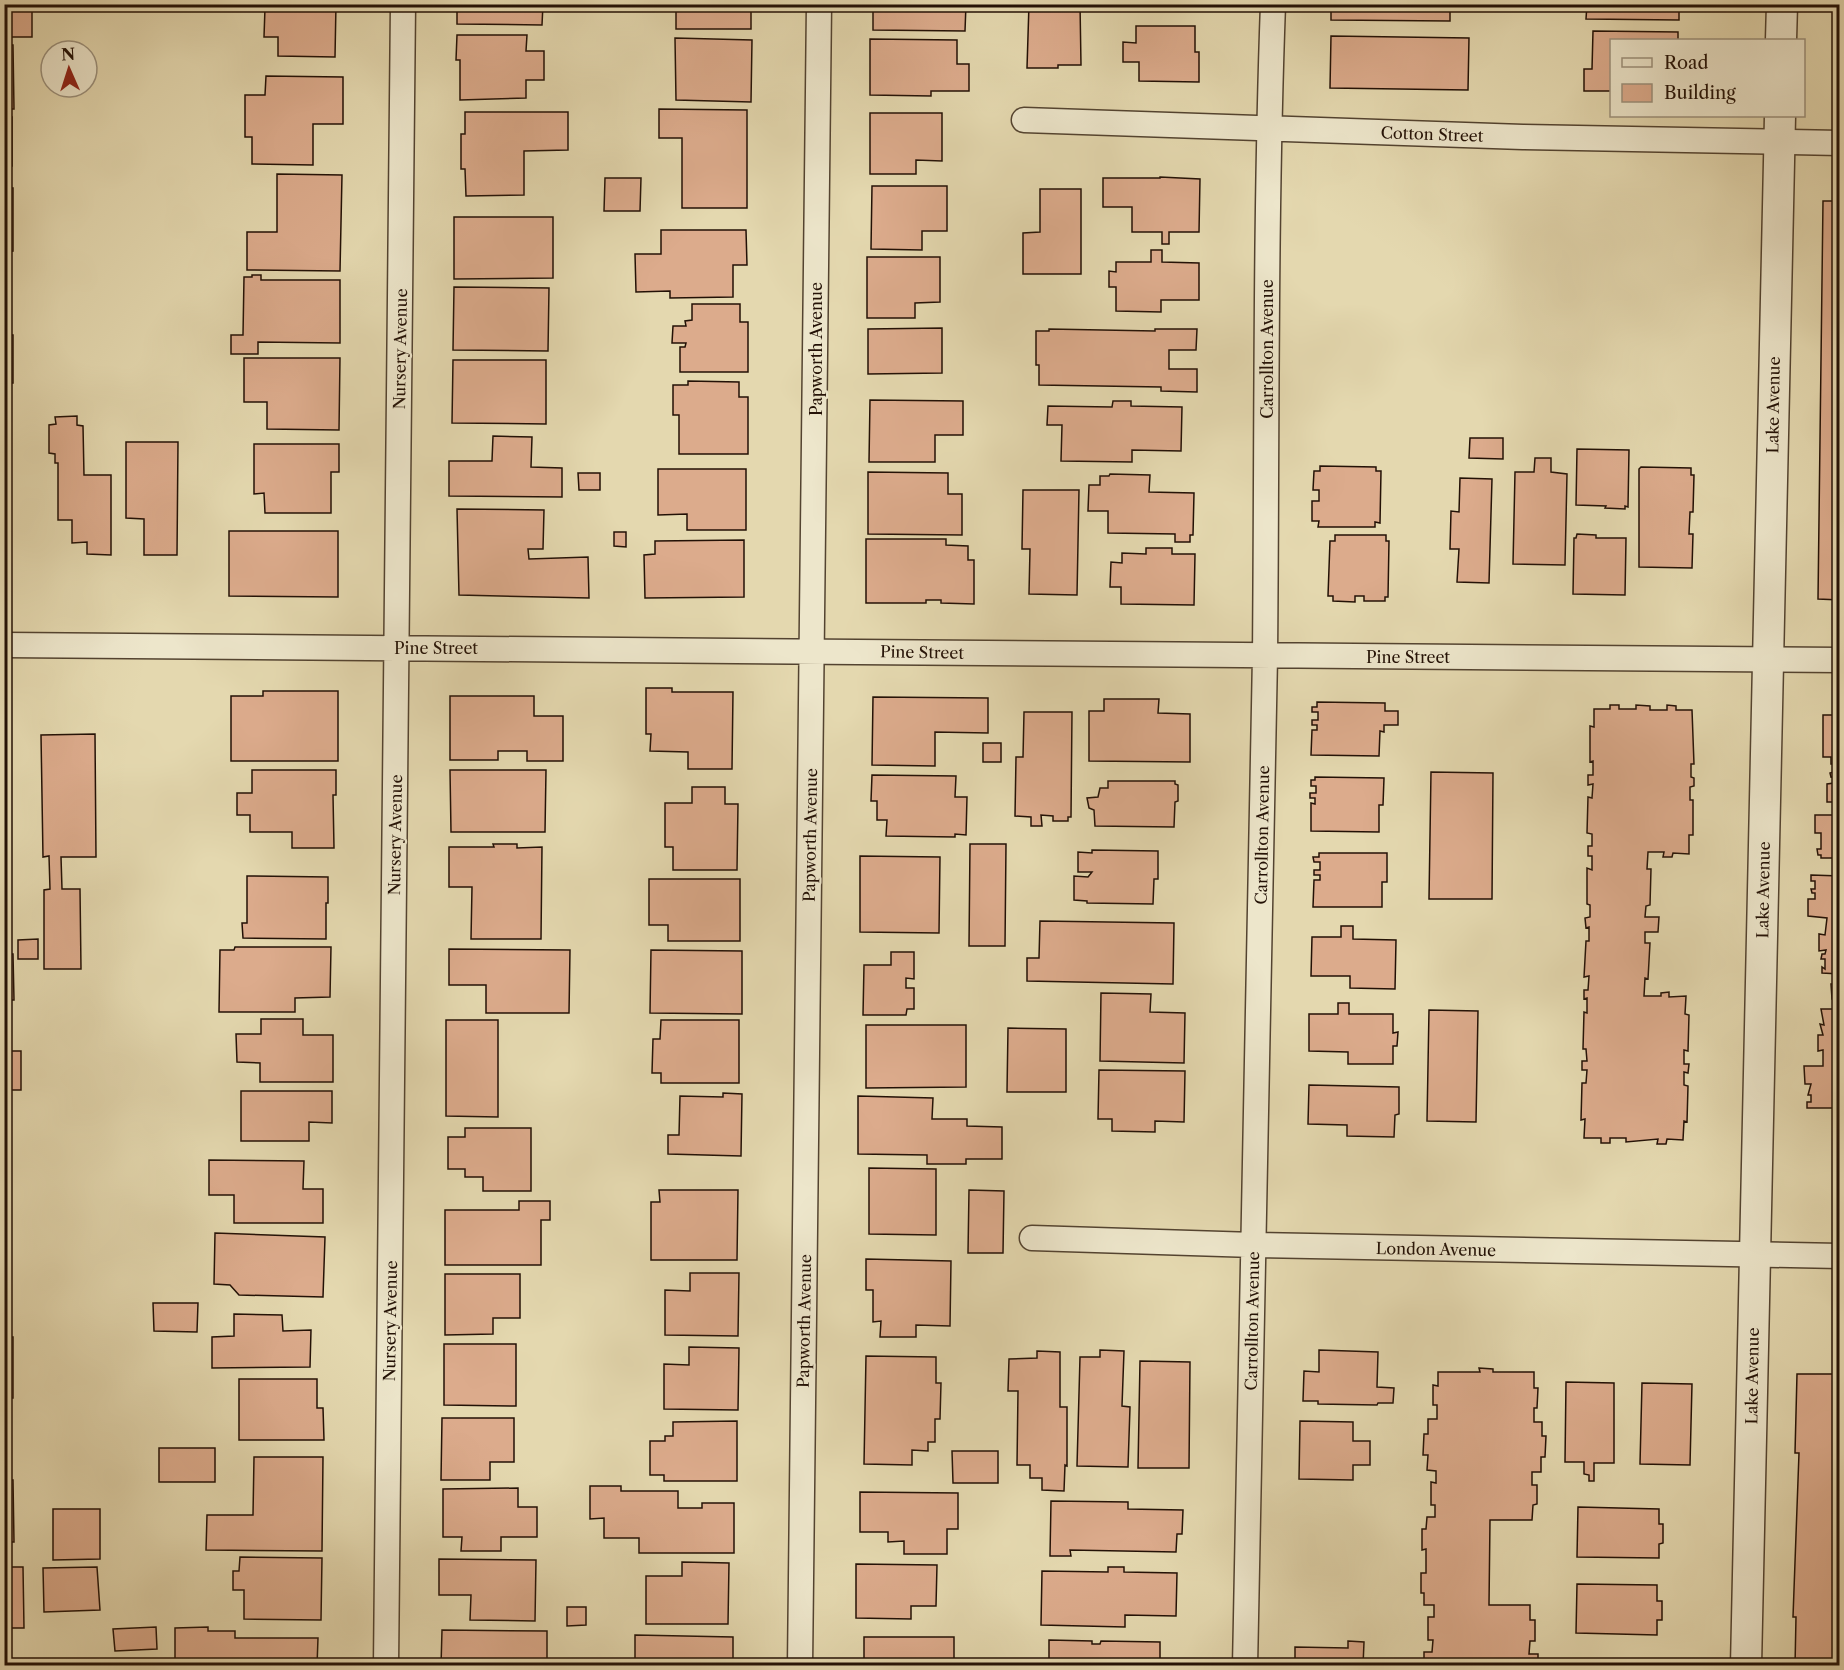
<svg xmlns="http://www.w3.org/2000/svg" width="1844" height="1670" viewBox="0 0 1844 1670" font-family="'Libre Caslon Text',serif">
	<rect width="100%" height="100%" fill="#e4d8af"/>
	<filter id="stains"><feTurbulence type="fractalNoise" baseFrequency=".00333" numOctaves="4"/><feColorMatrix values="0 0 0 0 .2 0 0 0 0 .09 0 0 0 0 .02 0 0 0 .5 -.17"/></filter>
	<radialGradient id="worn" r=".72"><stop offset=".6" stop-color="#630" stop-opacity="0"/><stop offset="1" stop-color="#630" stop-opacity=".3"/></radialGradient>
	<path fill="#dcab8c" stroke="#231106" stroke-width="1.5" d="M4,4h18v3l10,1v29h-28z
		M278,4h58l-1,53 -57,-1v-19h-14l1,-29h13z
		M457,4h86l-1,21 -85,-1z
		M676,4h75v25h-75z
		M873,4h93l-1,27 -92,-1z
		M1029,4h51l1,61h-23v3h-31z
		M1122,4h69v2l-22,-1v6l-29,-1v-2l-18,-1z
		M1331,4h119v17l-119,-1z
		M1587,4h92v16l-93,-1z
		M1136,26h59v26h4v30l-60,-1v-19h-16v-20l13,1z
		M1593,31l85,1v8h-66v51h-28v-22h8z
		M457,35h70l-1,16h18v29h-18v18l-66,2v-40h-4z
		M1331,36l138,2 -1,52 -138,-2z
		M675,38l77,2 -1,62 -75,-2z
		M870,39l87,1v24h12v27h-38v5l-61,-1z
		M4,45h9l1,64h-10z
		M266,76l77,1v47h-30v41l-61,-1v-27h-7v-42h20z
		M659,109l88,1v98h-65v-70h-23z
		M465,112h103v38l-44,1v44l-58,1 -1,-27h-4v-35h4z
		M870,113h72v48l-26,-1v14h-46z
		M4,117h8v49h-8z
		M277,174l65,1 -2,96 -93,-1v-38h30z
		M1160,177l40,2 -1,53h-30v12h-7v-12h-30v-25h-29v-29h57z
		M605,178h36l-1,33h-36z
		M872,186h75v45h-25v19l-51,-1z
		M4,188h9v63l-9,1z
		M1040,189h41v85h-58v-41l17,-1z
		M1823,201h17v399l-22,-1z
		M454,217h99v61l-99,1z
		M661,230h85l1,35h-14v32l-63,1v-7l-34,1 -1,-38h26z
		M1151,250h11v12l37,1v37h-38v12l-45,-1v-24h-7v-16l7,1v-10h35z
		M867,257h73v45l-25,1v15h-48z
		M252,275h9v5h79v63l-82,-1v12h-27v-19h12l1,-58h8z
		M454,287l95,1 -1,63 -95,-1z
		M692,304h48v18h8v50h-68v-25h5l1,-4h-14l1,-17h13l-1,-5 7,-1z
		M942,328v45l-74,1v-45z
		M1049,329l106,2v-2h42l-1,21h-27v19h28v23l-36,-1v-4l-122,-2v-20h-3v-34h13z
		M4,335h9v48h-9z
		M244,358h96l-1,72 -72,-1v-27h-23z
		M453,360h93v64l-94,-1z
		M688,381l51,1v15h9v57h-69v-39h-6v-30h15z
		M870,400l93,1v34h-28v27h-66z
		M1113,401h18v5l51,1 -1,44 -49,-1v12l-71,-1 1,-36h-15l1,-19 64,1z
		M77,416v9l6,1 1,49h27v80l-24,-1v-12l-15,1v-23h-14v-57h-3v-9l-6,-1v-28l7,-1 -1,-7z
		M493,436l39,1 -1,30 31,1v29l-113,-1v-35h43z
		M1470,438h33v21l-34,-1z
		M126,442h52l-1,113h-33v-36l-18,-1z
		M254,444h85v28h-8v41h-66l-1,-20 -10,1z
		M1577,449l52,1 -1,57 -3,-1v3l-20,-1 1,-2 -30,-1z
		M1535,458h16v14l16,2 -2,91 -52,-1 2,-92h19z
		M1320,466l56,1v4h5l-1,52 -5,-1v5h-57l1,-6h-7v-20h7v-11h-6l1,-19h6z
		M1641,467l50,1v7h3l-1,37h-3l-1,22h4l-1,34 -53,-1v-98z
		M658,469h88v61h-59v-16l-29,1z
		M868,472l80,1v21h14v41l-94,-1z
		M578,473h22v17h-21z
		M1110,474l40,1 -1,17 45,1 -1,42h-3v7h-15v-8l-67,-1v-22h-20l1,-26h11v-9h9z
		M4,477h3v49h-3z
		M1460,478l32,1 -3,104 -32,-1 2,-33h-9l1,-38 8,1z
		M1023,490h56l-2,105 -48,-1 1,-45h-8z
		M457,509l87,1 -1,39h-15l1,10 59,-2 1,41 -130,-3z
		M229,531h109v66l-109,-1z
		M614,532h12v15l-12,-1z
		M1577,534l19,1v3h30l-1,57 -52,-1 1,-56h2z
		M1335,535h51v6h3l-1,56h-3v4h-21v-5h-9v6l-22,-1v-5h-5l2,-55h5z
		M866,539h80v6l22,1v14h6v44l-33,-1v-3h-15v3h-60z
		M744,540v57l-99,1 -1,-43 11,-1v-13z
		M4,547h3l1,55h-4z
		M1146,548h26v6h23l-1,51 -73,-1v-17h-11l1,-25 11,1v-10l24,1z
		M646,688h26v4h61l-1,77h-44v-17l-38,-1 1,-17h-5z
		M263,691h75v70h-107v-65h32z
		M4,692h3l1,62h-4z
		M450,696h84v20h29v45h-36v-10h-29v9h-48z
		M873,697l115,1v35l-53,-1v34l-63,-1z
		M1104,699h55l-1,14 32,1v48l-101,-1v-50h15z
		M1317,702l68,1v8h13v14h-14v7l-4,-1 -1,25 -68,-1 1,-25h5v-5h-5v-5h6v-8h-6v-5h5z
		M1610,705h9v4h17v-4l14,1v4h17v-5l9,1v4h16l2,54h-3v13l3,1v8l-4,1v13h3v35h-4v19l-16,-1 -1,4h-9l1,-5h-16l-1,17h4l-1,36 -4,1 -1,11h14l-1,15h-13v11h5l-2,36 -3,-1 -1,18h17v-3l8,-1v5l17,-1 -1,18 4,1 -1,36 -4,-1v14h5l-1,9 -4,-1v13l4,1 -1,36 -3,-1 -1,19 -16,-1 -1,5h-9l1,-5 -32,3v-4h-16v5h-9v-5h-17l1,-19 -4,1 1,-37h4l1,-13h-5v-9h5l-1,-12h-3l1,-37 3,1v-15l-3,1v-9h4l1,-14 -5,1 2,-36h3v-14l-3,1 -1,-10 5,-1v-12l-3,-1v-36l5,2v-14h-4v-10h4v-12l-5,-1 1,-36 4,1 1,-14 -5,1v-10h5v-14l-3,1v-36l4,1v-18h16z
		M1024,712h48l-1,105h-3v4h-15v-5l-12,-1 1,11h-11v-9l-16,-1 1,-59h7z
		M1823,715h17v143h-19v-3h-3l-1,-6h4v-16h-6v-18h18v-13h-6v-18l7,-1v-7l-3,1 -1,-4 4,-1v-8h-3v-7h-8z
		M95,734l1,123h-35l1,32h18l1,80h-37v-79l6,-1 -1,-33 -6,1 -2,-122z
		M983,743h18v19h-18z
		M4,763h5v63h-5z
		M252,770h84v25h-3l1,53h-42v-16h-42v-17h-13v-22h15z
		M450,770h96l-1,62h-94z
		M1431,772l62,1 -1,126h-63z
		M872,775l84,1 -1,21h12l-1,38 -11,-1v3l-69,-1 1,-16h-10v-19h-6z
		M1315,777l69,1 -1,27h-4v27l-68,-1v-28l4,1v-6h-5v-5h6v-7h-5v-6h4z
		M1108,781h67v3l3,1v16l-3,1 -1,25 -79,-1 -1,-16 -5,-2 -2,-10 11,-1 2,-9h8z
		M692,787h33v17h13l-1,66h-64v-23h-8v-44h27z
		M493,844h24v4l25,-1 -1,92h-70l1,-52h-23v-40h45z
		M970,844h36l-1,102h-36z
		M1092,850l66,1v28h-4l-1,25 -66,-1v-2l-13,-1v-24l14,1 4,-5h-14v-20l14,1z
		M1319,853h68v29h-5v25h-69l1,-27h6v-5h-6v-5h6v-8h-6l-1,-5h6z
		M860,856l80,1 -1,76 -79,-1z
		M1811,875l29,1v98l-18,-1v-6l3,2v-10h-4l1,-5h3l1,-4 -7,1v-17l6,1 2,-17 -19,-2v-17h7v-6h-3l-1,-4h4v-8h-4z
		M247,876l81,1v26h-2v36l-83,-1 -1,-15h5z
		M649,879h91v62h-72v-16h-19z
		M1040,921l134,2 -1,61 -146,-3v-23h12z
		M1341,926h12v13l43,1 -1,49 -45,-1v-12h-39l1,-39h29z
		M38,939v20h-20v-19z
		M235,947h96l-1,50 -35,1v14h-76l1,-62h14z
		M449,949l121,1 -1,63h-83v-28h-37z
		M651,950l91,1v63l-92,-1z
		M891,952h23v27l-8,-1v10h8v21h-7l-1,6h-43l1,-50h27z
		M4,954h9l1,46h-10z
		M1831,984h9v15h-8z
		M1101,993l50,1 -1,18 35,1 -1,50 -84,-2z
		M1338,1003h11v11h44v19l5,-1 -1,14h-4v18h-45v-12l-39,-1v-37h29z
		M1821,1009h19v99h-33v-6h4v-7h-3l3,-11h-6l-1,-18h19v-16l-5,1v-16h5l-3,-11 4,1z
		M1429,1010l49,1 -2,111 -49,-1z
		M261,1019h42v16h30v47h-73v-19l-23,-1 -1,-28h25z
		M446,1020h52v97l-52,-1z
		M661,1020h78v63h-78v-10h-9l1,-34h7z
		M866,1025h100v62l-100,1z
		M1008,1028l58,1v63h-59z
		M4,1051h17v39h-15l-1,22z
		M1099,1070l86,1 -1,51 -29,-1v11l-43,-1v-12h-14z
		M1309,1085l90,2v27l-4,1 -1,22 -47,-1v-11l-39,-1z
		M241,1091h91v32l-23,-1v19h-68z
		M723,1093l19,1 -1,62 -73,-2v-19h11l1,-39 43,1z
		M858,1096l75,2 -1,21h35v7l35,1v32h-36v5h-39v-9l-69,-1z
		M465,1128h66v63h-48v-14h-18v-8h-17v-32h17z
		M209,1160l95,1 -1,28h20v34h-89v-28h-25z
		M869,1168l67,1v66l-67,-1z
		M659,1190h79l-1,70h-86v-58h9z
		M969,1190l35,1 -1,62h-35z
		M519,1201h31v19h-9v45h-96v-55h74z
		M215,1233l110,4 -2,60 -84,-2 -9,-10 -16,-1z
		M866,1259l85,2 -1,65 -34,-1v12h-36l1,-16 -8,1v-32h-7z
		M4,1264h6l1,44 -7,1z
		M690,1273h49l-1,63 -73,-1v-45l25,1z
		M445,1274h75v44h-27v16l-48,1z
		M153,1303h45l-1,29 -43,-1z
		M234,1314l48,1 1,16 28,-1 -1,37 -98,1v-31l22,-1z
		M4,1337h9v61h-9z
		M444,1344h72v62l-72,-1z
		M689,1347l50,1 -1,62 -74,-1v-45l25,1z
		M1100,1350l24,1 -2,55 8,1 -2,60 -51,-1 3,-109h20z
		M1319,1350l59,2 -1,35 17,1 -1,15h-15l-1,2 -59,-1v-3h-15l1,-30 15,1z
		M1037,1351l23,1v55h7v59l-2,-1 -1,26 -22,-1v-12h-12v-13h-13l1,-74h-10l1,-32 28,-1z
		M866,1356l70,1v26h5l-1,36h-5v23h-7v9l-16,-1v15l-48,-1z
		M1140,1361l50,1 -1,106h-51z
		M1479,1368l14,1v3h41v16h4l-1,20h-3v14h8v14h4l-1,21h-4v15h-9v13h5v19l-4,1 -1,15h-42l-1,85h41v15h5v21h-5l-1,13h9v12h-114v-14h8l1,-12h-5v-23h6v-12h-10v-12h-3v-20h5v-24l-4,1v-21h4l1,-12h8v-12h-4v-23l5,1v-12l-9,-1 1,-15h-5l1,-21h4v-15h9v-14h-4v-20l5,1v-14h42z
		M1797,1374h43v292h-45l1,-49h-3l6,-164h-4z
		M239,1379h78v29h6l1,32h-85z
		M1566,1382l48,1v80h-20v18h-5v-6l-5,-1v-12h-19z
		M1642,1383l50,1 -2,81 -50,-1z
		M442,1418h72v44h-24v18h-49z
		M737,1421v60h-73v-6h-14v-34h15v-5h8v-14z
		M1300,1421l53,1v19h17v24h-17v15l-54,-1z
		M4,1425h3l1,44h-4z
		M159,1448h56v34h-56z
		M952,1451h46v32h-45z
		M254,1457h69l-1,94 -116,-1 1,-35h46z
		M4,1480h9l1,62h-10z
		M590,1486h31v5h57v17h24v-5h32v50h-95v-15h-35v-20l-14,1z
		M518,1488v19h19v30h-36v14h-40l1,-14h-19v-48z
		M860,1492l98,1v36h-11v25h-43v-13l-16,1v-10h-28z
		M1051,1501l77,1v7l55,1 -1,24h-5l-1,18 -106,-2 1,6h-21z
		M1578,1507l81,2v15h4v19l-4,1v14l-82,-1z
		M53,1509h47v50l-47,1z
		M240,1557l82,1 -1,62 -77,-1v-29h-11v-19h6z
		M439,1559l97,1 -1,61 -65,-1 1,-25h-32z
		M682,1562l47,1 -1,61h-82v-48h36z
		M856,1564l81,1 -1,41h-25v13l-55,-1z
		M4,1567h19l1,61h-20z
		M97,1567l3,43 -56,2 -1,-44z
		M1108,1567h16v5l53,1 -1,43 -51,-1v12l-84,-2 1,-54 66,1z
		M1577,1584l80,1v16h5v19h-5v15l-81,-2z
		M567,1607h19v18l-19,1z
		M156,1627l1,22 -42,2 -2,-22z
		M208,1627v4h27v7h83l-1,28 -142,-2v-36z
		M442,1630l105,1v35h-106z
		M635,1635l98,2v23h-5v6h-93z
		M864,1637h90v29h-90z
		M1049,1640l43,1v3h8l1,-3 59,1v24h-111z
		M1348,1641l16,1 -1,24h-68v-19l53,1z"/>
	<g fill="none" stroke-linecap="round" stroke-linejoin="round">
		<defs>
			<path id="minor" d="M1024,120l499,17 317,6
				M4,645l1836,15
				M1032,1238l222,7 586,11
				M386,1666l17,-1662
				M800,1666l19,-1662
				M1245,1666c7,-337 16,-674 20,-1010 2,-217 0,-435 8,-652"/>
			<path id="tertiary" d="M1781,40l1,-36
				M1746,1666l34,-1550"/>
		</defs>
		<use href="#minor" stroke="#534330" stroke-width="27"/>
		<use href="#tertiary" stroke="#534330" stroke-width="33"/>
		<use href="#minor" stroke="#ede6cb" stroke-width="24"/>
		<use href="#tertiary" stroke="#ede6cb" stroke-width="30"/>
	</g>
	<g text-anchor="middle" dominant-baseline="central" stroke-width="4.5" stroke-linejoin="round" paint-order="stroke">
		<g font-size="16" fill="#231106" stroke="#ede6cb">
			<text transform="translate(1432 134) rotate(2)">Cotton Street</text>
			<text transform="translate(400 349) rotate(-89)">Nursery Avenue</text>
			<text transform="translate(816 349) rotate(-90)">Papworth Avenue</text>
			<text transform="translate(1267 349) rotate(-90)">Carrollton Avenue</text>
			<text transform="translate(1773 405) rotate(-89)">Lake Avenue</text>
			<text x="436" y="648">Pine Street</text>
			<text transform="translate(922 652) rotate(1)">Pine Street</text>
			<text x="1408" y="657">Pine Street</text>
			<text transform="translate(395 835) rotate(-89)">Nursery Avenue</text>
			<text transform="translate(810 835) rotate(-89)">Papworth Avenue</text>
			<text transform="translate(1262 835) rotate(-89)">Carrollton Avenue</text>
			<text transform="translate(1763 890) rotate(-89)">Lake Avenue</text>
			<text transform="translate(1436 1249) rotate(1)">London Avenue</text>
			<text transform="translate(390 1321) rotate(-89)">Nursery Avenue</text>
			<text transform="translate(804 1321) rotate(-89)">Papworth Avenue</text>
			<text transform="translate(1252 1321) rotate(-89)">Carrollton Avenue</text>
			<text transform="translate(1752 1376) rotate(-89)">Lake Avenue</text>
		</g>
	</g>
	<rect width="1844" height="1670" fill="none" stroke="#e4d8af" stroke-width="24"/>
	<rect x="6" y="6" width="1832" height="1658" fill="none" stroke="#231106" stroke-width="3"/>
	<rect x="12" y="12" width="1820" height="1646" fill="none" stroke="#231106" stroke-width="1.5"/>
	<rect x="1610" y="39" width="195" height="78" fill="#ede6cb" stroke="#9c917c" stroke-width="1.5"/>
	<rect x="1622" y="58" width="30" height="9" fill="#ede6cb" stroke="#9c917c" stroke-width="1.5"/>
	<text x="1664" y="69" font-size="18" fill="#231106">Road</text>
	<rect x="1622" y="84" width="30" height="18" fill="#dcab8c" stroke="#9c917c" stroke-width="1.5"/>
	<text x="1664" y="99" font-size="18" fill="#231106">Building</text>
	<g transform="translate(69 69) rotate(357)"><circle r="28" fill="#ede6cb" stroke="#9c917c" stroke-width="1.5"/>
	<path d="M0-4.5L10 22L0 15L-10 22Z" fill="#8f2418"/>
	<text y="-9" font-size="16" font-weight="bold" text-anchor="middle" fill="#231106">N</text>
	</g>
	<rect width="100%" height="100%" filter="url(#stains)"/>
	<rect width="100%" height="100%" fill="url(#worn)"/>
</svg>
